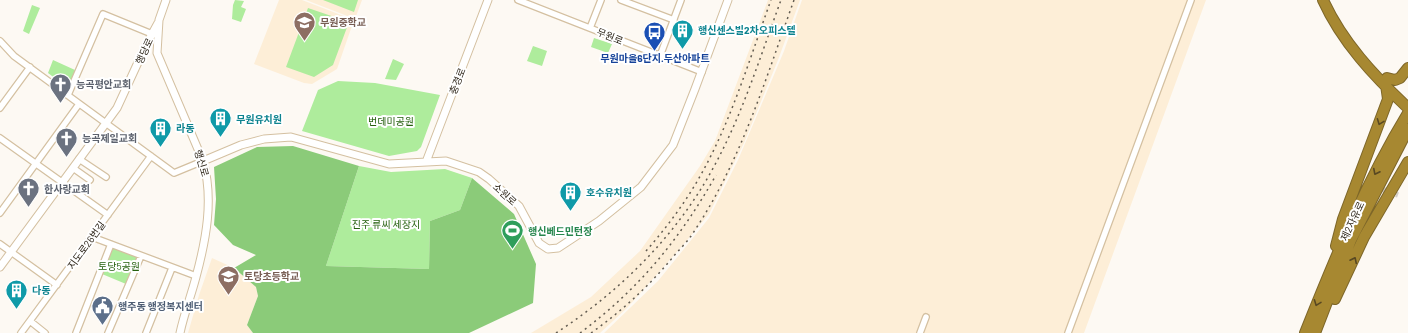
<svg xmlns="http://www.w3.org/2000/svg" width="1408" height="333" viewBox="0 0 1408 333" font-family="Barlow,'Noto Sans KR',sans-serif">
	<rect width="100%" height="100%" fill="#fdf9f3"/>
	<path fill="#fdeed7" d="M279,0h23l52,20 -17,49 -25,15 -8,-1 -50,-19z
		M306,0h56l-7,19z
		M768,0h32l-22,60 -34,83 -35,71 -26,31 -56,63 -27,25h-69l60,-36 49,-46 60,-85 15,-25z
		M802,0h404l-122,333h-480l54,-52 51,-63 29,-58 46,-109z
		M212,258l22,10 22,19 2,9 -11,29 6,8h-65l11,-38z"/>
	<path fill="#aeec9c" d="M235,0l9,1 -3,6 5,2 -5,13 -9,-3 1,-14z
		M323,0h35l-4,12z
		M32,5l8,3 -11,26 -6,-3z
		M308,8l41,14 -16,43 -19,12 -28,-10z
		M594,38l18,6 -4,9 -17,-6z
		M533,46l14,5 -5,15 -15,-5z
		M393,59l11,5 -8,16 -11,-1z
		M53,60l22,10 -7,18 -20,-15z
		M338,81l37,2 65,12 -19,52 -4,4 -28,5 -87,-25 16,-41z
		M359,166l32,6 54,-3 27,9 -12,32 -30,11 -1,48 -103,-3z
		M113,247l24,10 -11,27 -24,-10z"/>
	<path fill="#8bcb79" d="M293,146l66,20 -33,100 103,3 1,-48 30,-11 12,-32 42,36 22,50 -3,39 -64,30h-216l-6,-8 11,-29 -2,-9 -22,-19 22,-13 -23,-10 -19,-20 2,-26 -2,-32 43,-20z"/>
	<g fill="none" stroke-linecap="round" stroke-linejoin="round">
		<path stroke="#d4cfc8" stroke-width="5.5" stroke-dasharray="5.5 3" stroke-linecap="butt" d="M1356,180l42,15
			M1302,326l19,7"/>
		<defs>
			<path id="street" d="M518,0l184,72
				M621,0l53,20
				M590,28l11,-28
				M0,41l14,15 160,117 29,-12
				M660,56l21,-56
				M68,95l35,-81 49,20
				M0,108l30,-41
				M0,138l108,77
				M79,159l27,18
				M73,168l17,12
				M0,213l79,-109
				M92,237l104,39
				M0,244l57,41
				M30,321l15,12
				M21,333l130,-177
				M76,333l35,-89
				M108,333l33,-77
				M146,333l26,-65
				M920,333l6,-16
				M1068,333l123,-333"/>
			<path id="secondary" d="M166,0l-7,20 -2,33 46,108c11,38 3,79 -7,116 -5,19 -12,37 -16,56
				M203,161l38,-16 23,-6 27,-2 98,27 57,-3 33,11 10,7 30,27 20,37 9,6 10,-1 41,-27 42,-34 32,-42 22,-56 33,-89
				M426,162l62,-162
				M0,267l117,-159 29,-63 12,-22"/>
			<path id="highway" d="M1323,0c19,42 51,76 85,108
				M1387,78l8,2 5,-2 8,-10
				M1336,246l7,-27 45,-120 -2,-14
				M1335,299l29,-62 44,-75
				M1305,333c30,-75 61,-151 103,-220
				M1315,333l36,-93 57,-111"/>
		</defs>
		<use href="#street" stroke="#d4c0a1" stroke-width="8"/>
		<use href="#secondary" stroke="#d4c0a1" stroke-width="9"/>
		<use href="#highway" stroke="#7d6629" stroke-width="12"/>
		<use href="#street" stroke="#fff" stroke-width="5.5"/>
		<use href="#secondary" stroke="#fff" stroke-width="7"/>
		<use href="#highway" stroke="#a78831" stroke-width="10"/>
		<path stroke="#635c51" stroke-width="1.5" stroke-dasharray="2 4" stroke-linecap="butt" d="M646,251c22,-25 42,-52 58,-82 28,-51 47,-114 67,-169
			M556,333c69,-45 127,-104 164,-178 25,-49 42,-103 61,-155
			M580,333c59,-44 100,-94 136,-158
			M591,333c31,-22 58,-47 82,-76 6,-7 13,-14 18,-21 49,-72 74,-155 103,-236"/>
	</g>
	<defs><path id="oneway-chevron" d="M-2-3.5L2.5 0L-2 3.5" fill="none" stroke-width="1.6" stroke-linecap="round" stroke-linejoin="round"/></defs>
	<g stroke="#584822">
		<use href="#oneway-chevron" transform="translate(1380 122) rotate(111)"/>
		<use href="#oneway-chevron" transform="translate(1376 172) rotate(117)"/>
		<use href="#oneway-chevron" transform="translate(1354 260) rotate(-64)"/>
		<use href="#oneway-chevron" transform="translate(1317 303) rotate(111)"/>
	</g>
	<defs>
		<symbol id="school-pin" viewBox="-11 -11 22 30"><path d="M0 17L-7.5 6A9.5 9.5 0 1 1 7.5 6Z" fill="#8d6e63" stroke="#fff"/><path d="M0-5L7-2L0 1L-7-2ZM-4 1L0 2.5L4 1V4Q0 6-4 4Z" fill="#fff"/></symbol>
		<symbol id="building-pin" viewBox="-11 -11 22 30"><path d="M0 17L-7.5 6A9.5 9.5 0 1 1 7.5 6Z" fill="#0f9aa8" stroke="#fff"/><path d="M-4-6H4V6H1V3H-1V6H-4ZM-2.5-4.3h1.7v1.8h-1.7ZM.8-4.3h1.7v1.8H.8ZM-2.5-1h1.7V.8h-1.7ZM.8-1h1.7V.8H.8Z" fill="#fff"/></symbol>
		<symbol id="bus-pin" viewBox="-11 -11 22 30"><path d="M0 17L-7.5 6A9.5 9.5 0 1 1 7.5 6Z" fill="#1a4fb4" stroke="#fff"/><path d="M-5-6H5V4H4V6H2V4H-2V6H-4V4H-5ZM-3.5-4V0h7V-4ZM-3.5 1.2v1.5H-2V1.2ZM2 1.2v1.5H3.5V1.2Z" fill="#fff"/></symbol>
		<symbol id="church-pin" viewBox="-11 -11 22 30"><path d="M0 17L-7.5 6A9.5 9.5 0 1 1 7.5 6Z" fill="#6b7280" stroke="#fff"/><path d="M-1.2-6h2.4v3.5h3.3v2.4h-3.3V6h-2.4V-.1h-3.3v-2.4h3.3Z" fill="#fff"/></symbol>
		<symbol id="stadium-pin" viewBox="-11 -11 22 30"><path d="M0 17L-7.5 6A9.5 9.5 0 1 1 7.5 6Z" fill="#2e9e5b" stroke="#fff"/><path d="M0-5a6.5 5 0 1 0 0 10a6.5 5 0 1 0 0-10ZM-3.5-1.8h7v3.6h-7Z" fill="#fff"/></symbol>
		<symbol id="civic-pin" viewBox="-11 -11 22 30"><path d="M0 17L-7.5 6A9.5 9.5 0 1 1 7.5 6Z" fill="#5c6f8a" stroke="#fff"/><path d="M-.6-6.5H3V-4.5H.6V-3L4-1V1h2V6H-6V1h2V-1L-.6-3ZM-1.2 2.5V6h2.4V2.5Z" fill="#fff"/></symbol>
	</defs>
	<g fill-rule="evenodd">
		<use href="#school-pin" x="292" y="10" width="25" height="34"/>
		<use href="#building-pin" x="670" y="18" width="25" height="34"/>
		<use href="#bus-pin" x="642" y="20" width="25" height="34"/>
		<use href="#church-pin" x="48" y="72" width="25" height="34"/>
		<use href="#building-pin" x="208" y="106" width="25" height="34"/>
		<use href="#building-pin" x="148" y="116" width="25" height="34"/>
		<use href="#church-pin" x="54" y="126" width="25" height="34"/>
		<use href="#church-pin" x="16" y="176" width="25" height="34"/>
		<use href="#building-pin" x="558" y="180" width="25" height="34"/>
		<use href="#stadium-pin" x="500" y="218" width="25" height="34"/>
		<use href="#school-pin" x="216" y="264" width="25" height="34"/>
		<use href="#building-pin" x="4" y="278" width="25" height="34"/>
		<use href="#civic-pin" x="90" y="294" width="25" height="34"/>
	</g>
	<g text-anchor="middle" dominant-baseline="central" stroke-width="4" stroke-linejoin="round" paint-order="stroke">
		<g font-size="10" font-weight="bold" fill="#785e54" stroke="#fff" text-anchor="start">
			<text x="320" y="22">무원중학교</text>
			<text x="244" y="276">토당초등학교</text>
		</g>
		<g font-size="10" font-weight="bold" fill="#0d838f" stroke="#fff" text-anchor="start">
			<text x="698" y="30">행신센스빌2차오피스텔</text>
			<text x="236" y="119">무원유치원</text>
			<text x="176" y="128">라동</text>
			<text x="586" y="192">호수유치원</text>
			<text x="32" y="290">다동</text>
		</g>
		<g font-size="10" fill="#2e261a" stroke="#fff">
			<text transform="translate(610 36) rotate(22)">무원로</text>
			<text transform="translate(144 51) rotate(-65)">행당로</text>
			<text transform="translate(457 81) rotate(-69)">충경로</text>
			<text transform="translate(202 163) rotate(74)">행신로</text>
			<text transform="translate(505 194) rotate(42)">소원로</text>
			<text transform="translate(1352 221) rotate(-65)">제2자유로</text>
			<text transform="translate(86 245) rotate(-54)">지도로26번길</text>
		</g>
		<g font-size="10" font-weight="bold" fill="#164399" stroke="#fff">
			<text x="655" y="58">무원마을6단지.두산아파트</text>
		</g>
		<g font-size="10" font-weight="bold" fill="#5b616d" stroke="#fff" text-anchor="start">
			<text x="76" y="84">능곡평안교회</text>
			<text x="82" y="138">능곡제일교회</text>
			<text x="44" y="189">한사랑교회</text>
		</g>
		<g font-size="10" fill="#26610f" stroke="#fff">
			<text x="391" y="121">번데미공원</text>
			<text x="386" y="224">진주 류씨 세장지</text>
			<text x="119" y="266">토당5공원</text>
		</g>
		<g font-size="10" font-weight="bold" fill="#27864d" stroke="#fff" text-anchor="start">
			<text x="528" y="231">행신베드민턴장</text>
		</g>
		<g font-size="10" font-weight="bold" fill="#4e5e75" stroke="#fff" text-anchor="start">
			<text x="118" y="306">행주동 행정복지센터</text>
		</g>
	</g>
</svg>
